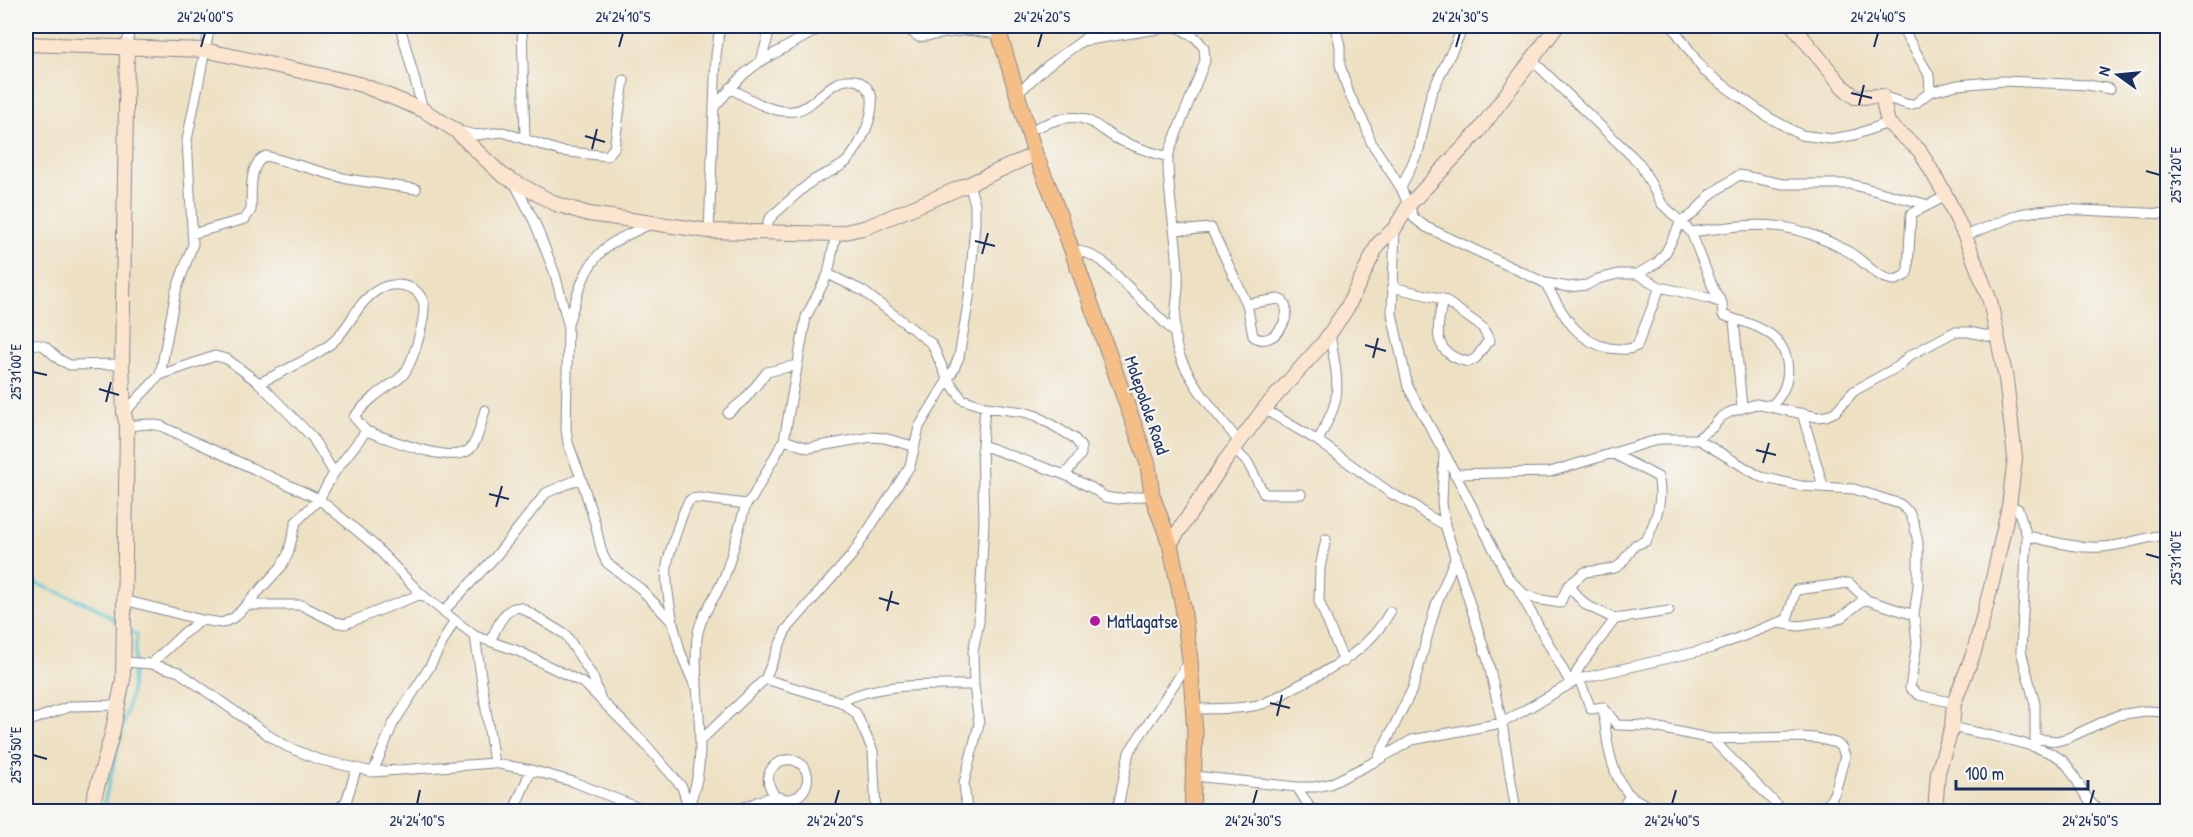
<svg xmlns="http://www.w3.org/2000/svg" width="2193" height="837" viewBox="0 0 2193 837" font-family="'Patrick Hand',sans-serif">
	<rect width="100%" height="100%" fill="#f6f6f2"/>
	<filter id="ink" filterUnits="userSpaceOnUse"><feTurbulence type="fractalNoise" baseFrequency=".0167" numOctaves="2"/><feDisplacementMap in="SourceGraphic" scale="12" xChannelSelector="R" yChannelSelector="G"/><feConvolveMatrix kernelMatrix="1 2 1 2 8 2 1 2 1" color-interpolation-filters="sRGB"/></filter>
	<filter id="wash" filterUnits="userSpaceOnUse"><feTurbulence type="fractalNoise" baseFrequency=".008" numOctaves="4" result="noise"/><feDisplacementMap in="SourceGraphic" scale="24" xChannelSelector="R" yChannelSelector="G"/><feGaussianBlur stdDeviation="1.35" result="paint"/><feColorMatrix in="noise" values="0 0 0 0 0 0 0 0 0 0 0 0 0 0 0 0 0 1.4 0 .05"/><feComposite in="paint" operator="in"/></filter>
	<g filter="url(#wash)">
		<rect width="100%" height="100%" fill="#eee0c2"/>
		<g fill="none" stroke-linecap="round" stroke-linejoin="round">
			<path stroke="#5ec8d7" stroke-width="3" d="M26,579l69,28 24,16
				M102,812l29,-119 6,-58 -8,-5"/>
		</g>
	</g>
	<g filter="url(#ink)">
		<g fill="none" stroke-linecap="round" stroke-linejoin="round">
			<defs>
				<path id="street" d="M400,26l23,84
					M522,26l3,113
					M903,26l16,11 48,-7 32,4
					M1335,26l5,20v19l9,29 16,30 6,18 30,46 13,30 12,9 119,56 24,4 18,-2 11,-6 20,-5h19l23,13 48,11 14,5
					M1672,26l32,45 64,46 33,18 30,4 23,-4 34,-12
					M1901,26l28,49 1,17
					M127,46l3,-20
					M1532,60l108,104 22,40 29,28 23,58 8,13 1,12 11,4
					M761,61l10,-35
					M730,88c18,10 42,26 64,23 22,-3 36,-35 60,-31 9,1 16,10 18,18 2,19 -12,49 -25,63 -10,10 -25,13 -36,21 -13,10 -25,22 -38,33l-5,6 -1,11
					M1017,94l30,-28 35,-25 16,-15
					M1882,96l27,9 7,-2 14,-11 27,-7 47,-4 84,4 22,4
					M714,107l2,-52 4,-29
					M458,131l18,4 27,-3 57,19 47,5 7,-8 10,-68
					M1028,131c19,-8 43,-20 63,-9 9,5 16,11 24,16 17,8 35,14 53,19l2,-7 35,-89 -1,-13 -8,-10 -20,-12 -94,15
					M1168,157c-1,38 9,77 10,115 2,28 -9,56 1,82 13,33 39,60 60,88
					M514,182l21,41 20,51 13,50 -2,105 2,14 13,35 14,45 7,30 5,10 34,26 32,34 7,28 14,33
					M1401,188l18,-39 12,-55 33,-68
					M1175,228l13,2 23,-2 36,76 6,32c19,14 42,-19 30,-35l-5,-2 -31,5
					M1395,228l-3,86 16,73 36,65 -2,51 3,22 43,136 14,62 14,89
					M709,231l5,-124 30,-33 17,-13 63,-35
					M1691,232c27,-3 57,-9 84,-6 24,2 53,14 74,26 16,9 28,28 47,28l10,-5 2,-5 3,-56 35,-18
					M192,234l53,-15 6,-9c1,-17 -3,-47 15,-54l81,23 69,10
					M836,234l-8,40 35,17 69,53 15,34 15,21 23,8 -3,38 2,76 -5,101 -6,30 1,33 5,39 -15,59 3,29
					M1965,236l55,-22 18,-3 19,-2 111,5
					M1070,249l17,4 15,8 72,71
					M1637,274l20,-11 9,-11 15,-30 12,-8 18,-20 28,-19 44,9h67l79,21
					M1545,283c17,28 29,58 64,65 11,1 18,3 28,-2l23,-59
					M1392,287l51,12 39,28 8,14h-2l-12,17 -7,4c-39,-8 -32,-34 -26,-63
					M568,324c10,-31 16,-62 44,-81 12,-7 26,-13 38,-19
					M26,342l18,4 16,14 10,5 52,-1
					M160,375l55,-19 12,3 32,24c19,-9 62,-29 76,-43 15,-14 23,-38 41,-49 11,-7 23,-8 35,-3 6,2 12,10 13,17 1,16 -11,58 -21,70 -8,8 -20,14 -29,22 -8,6 -14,13 -20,20l12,14 -32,42
					M259,383l53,54 22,36 -15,26 54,45 48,50 54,42 19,127
					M985,407l39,5 13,4 37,22 7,9v7l-16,21
					M1742,408l-8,-89c15,4 37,12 46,25 13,20 9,46 -8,61h-5
					M1264,409l54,32 74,53 22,11 11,9 20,11
					M124,413l36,-38 16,-84 17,-47 -6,-104 23,-114
					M728,413l17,-14 22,-27 30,-7
					M1802,413l21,73
					M127,426l21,-2 13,2 158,73 -23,23 -8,32 -7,13 -46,50 -13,6 -20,-3 -18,13 -33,31
					M366,431c21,7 87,35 104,18 9,-9 11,-27 15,-39
					M1697,439l16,-12 8,-10 9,-5 26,-8 61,13 9,-1 9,-4 19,-21 45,-25 10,-10 45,-24h15l28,6
					M784,440l24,8 63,-11 13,1 29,8
					M1318,441c5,-11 12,-23 16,-35 7,-22 -1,-50 -4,-72
					M982,445l83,30 27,13 13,9 13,2 34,-4
					M1234,449l14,14 16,31h37
					M1445,454l64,125 15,15 12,5 24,4 8,-17 18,19 29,14
					M1454,474l96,-2 110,-33h37l64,38 40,9 53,3 46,15 9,8 5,11 4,20v44l-4,28 3,28 -7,45 9,7 35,8
					M2009,506l9,3 9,27 -6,115 14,53v43
					M2027,536c24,5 50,13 75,11 23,-1 43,-11 66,-12
					M1326,539l-6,29 -1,33 25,61
					M1568,586l17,-14 30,-4 6,-4 14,-19 11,-4c10,-21 18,-42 12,-64l-46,-24
					M1519,591l52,93
					M124,600l78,20
					M246,605h55l34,17 10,2 76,-30
					M443,612l53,-56 50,-63 35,-15
					M673,623c-3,-19 -8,-38 -6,-57 1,-9 17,-61 23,-66 3,-2 5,-2 9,-2l47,6
					M1779,623l8,-4 9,-29 53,-7 18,17
					M475,636l43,15 67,33 61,61 36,42 6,19c14,2 32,6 46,4 14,-2 27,-12 40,-13 5,-1 10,2 14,2 17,0 26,-22 14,-34 -14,-13 -38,0 -33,19 1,4 4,9 6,13
					M490,641c7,-12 14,-37 32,-33l44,27 27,42 7,20
					M124,662l27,2 28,8 92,65 17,10 29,12 56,13 121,-9 37,7 43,12 75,30
					M765,679l76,23 15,11 17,38 3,61
					M841,702c35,-20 93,-17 133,-17
					M1603,707l14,18 33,1 62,13 85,-2 19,1 20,5 6,5 3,8 -10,36 -6,11 -10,7 -5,2
					M1193,709c22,-1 47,1 69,-5 12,-4 25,-13 37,-19 37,-19 70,-35 91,-73
					M26,722l46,-16 46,-1
					M1952,727c24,6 95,18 111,34 15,14 20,42 40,51
					M1712,739l67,68 12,5
					M2037,739l20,2 11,-3 50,-23 27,-4 23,1
					M701,740l64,-61 21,-49 66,-75 58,-89 9,-39 34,-56 6,-14 10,-59 6,-75v-19l-6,-20
					M1377,760l36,-72 23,-83 20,-49
					M373,772l20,-48 36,-56 25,-47
					M1194,776l103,11h18l15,-3 46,-23 36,-21 90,-17 77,-44 133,-31 65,-25 22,3 34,-5 9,-4 20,-16 5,-1 47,15
					M1297,787l13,21 13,4
					M1630,795l6,17
					M346,802l8,10
					M332,812l14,-10 10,-32
					M513,812l18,-42
					M685,812c29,-50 6,-119 12,-174 3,-24 20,-41 28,-63 8,-23 14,-47 21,-71l6,-6 32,-58 22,-123 22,-43
					M1117,812l12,-60 60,-90
					M1620,812l10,-17
					M1658,812c-8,-6 -20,-10 -28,-17 -21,-20 -24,-61 -27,-88l-12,2 -12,-30 -8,5 9,-18 35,-47 54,-8"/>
				<path id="secondary" d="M1793,26l50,61 12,10 27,-1 6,27 32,28 26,45 19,40 25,65 16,78 9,79 -6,48 -17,77 -18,69 -20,51 -2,24 -14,45 -3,40
					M26,44l178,6 138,30 20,5 61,25 32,20 47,45 54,29 33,10 120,17 127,3 31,-7 102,-43 66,-30
					M1170,544l55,-83 39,-52 60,-67 23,-34 31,-64 17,-16 13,-22 70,-74 79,-106
					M90,812l22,-78 11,-54 4,-254 -3,-13 -2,-49 5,-318"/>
				<path id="primary" d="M997,26l38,128 16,38 97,272 4,31 18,49 13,63 7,53 5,73 -3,79"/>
			</defs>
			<use href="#street" stroke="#848890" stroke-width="11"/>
			<use href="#secondary" stroke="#848890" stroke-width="16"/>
			<use href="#primary" stroke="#848890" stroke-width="17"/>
			<use href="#street" stroke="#fff" stroke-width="9"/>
			<use href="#secondary" stroke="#fbe5cf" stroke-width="14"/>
			<use href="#primary" stroke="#f6be87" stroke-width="15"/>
		</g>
	</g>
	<path fill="none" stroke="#1b2f5e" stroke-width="2" d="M201,47l4,-14M619,47l4,-14M1038,47l4,-14M1456,47l4,-14M1874,47l4,-14M1851,93l21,5M1859,105l5,-20M585,136l20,6M592,149l5,-20M2146,171l14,4M975,241l20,5M982,254l6,-21M1365,345l21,6M1373,358l5,-20M33,372l14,3M99,389l20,6M106,402l5,-20M1756,450l20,5M1763,463l6,-20M489,494l20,5M496,507l6,-21M2146,554l14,4M879,598l20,6M887,611l5,-20M1270,703l20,5M1277,716l5,-21M33,755l14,4M417,804l3,-14M835,804l4,-14M1253,804l4,-14M1672,804l4,-14M2090,804l4,-14"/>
	<circle fill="#b5179e" stroke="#f6f6f2" stroke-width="2" cx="1095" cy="621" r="6"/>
	<g text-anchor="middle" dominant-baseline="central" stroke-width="4.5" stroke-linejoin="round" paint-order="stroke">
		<g font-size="18" fill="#1b2f5e" stroke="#f6f6f2">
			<text transform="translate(1147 405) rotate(71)">Molepolole Road</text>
		</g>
		<g font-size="18" fill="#1b2f5e" stroke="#f6f6f2" text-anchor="start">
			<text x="1107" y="621">Matlagatse</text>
		</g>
	</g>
	<rect width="2193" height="837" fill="none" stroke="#f6f6f2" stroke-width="66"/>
	<g transform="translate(2118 75) rotate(285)" stroke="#f6f6f2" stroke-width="4.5" paint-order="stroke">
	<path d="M0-4.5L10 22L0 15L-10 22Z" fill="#1b2f5e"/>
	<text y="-9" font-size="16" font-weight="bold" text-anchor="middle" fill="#1b2f5e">N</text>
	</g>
	<path d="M1956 780v9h132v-9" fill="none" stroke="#1b2f5e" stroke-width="3"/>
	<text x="1965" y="780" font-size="18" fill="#1b2f5e" stroke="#f6f6f2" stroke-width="4.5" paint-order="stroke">100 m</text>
	<rect x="33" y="33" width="2127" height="771" fill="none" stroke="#1b2f5e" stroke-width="2"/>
	<g font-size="15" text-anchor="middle" fill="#1b2f5e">
		<text x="205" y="22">24°24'00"S</text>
		<text x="623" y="22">24°24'10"S</text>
		<text x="1042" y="22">24°24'20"S</text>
		<text x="1460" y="22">24°24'30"S</text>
		<text x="1878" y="22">24°24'40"S</text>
		<text transform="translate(2176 175) rotate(-90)" y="5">25°31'20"E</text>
		<text transform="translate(16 372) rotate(-90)" y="5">25°31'00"E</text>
		<text transform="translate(2176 558) rotate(-90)" y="5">25°31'10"E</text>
		<text transform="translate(16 755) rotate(-90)" y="5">25°30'50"E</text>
		<text x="417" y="826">24°24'10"S</text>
		<text x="835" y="826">24°24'20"S</text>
		<text x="1253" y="826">24°24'30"S</text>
		<text x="1672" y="826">24°24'40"S</text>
		<text x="2090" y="826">24°24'50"S</text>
	</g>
</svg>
